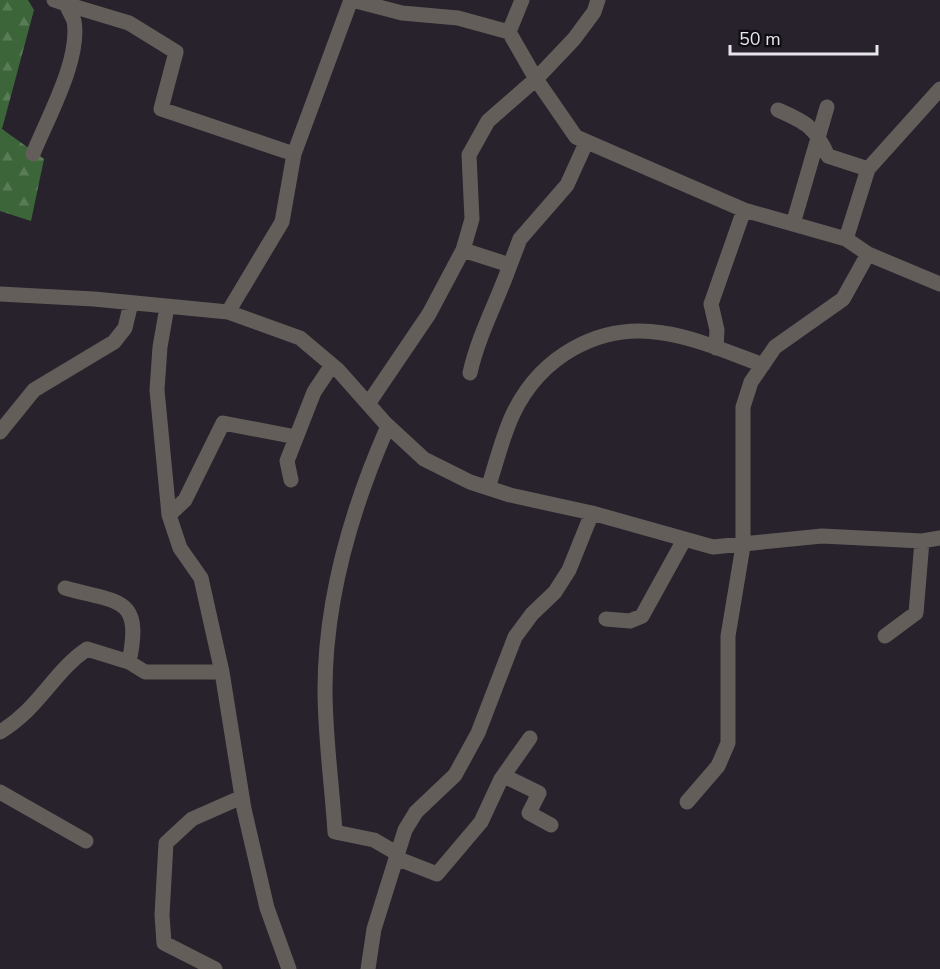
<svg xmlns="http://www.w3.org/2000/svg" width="940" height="969" viewBox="0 0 940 969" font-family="'Nunito Sans',sans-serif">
	<defs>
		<pattern id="forest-firs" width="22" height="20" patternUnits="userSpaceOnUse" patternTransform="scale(1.5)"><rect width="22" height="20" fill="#3c6639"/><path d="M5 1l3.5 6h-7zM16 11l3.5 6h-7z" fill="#587c56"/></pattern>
	</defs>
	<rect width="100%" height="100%" fill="#27222c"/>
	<path fill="url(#forest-firs)" d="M0,0h28l6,10 -32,119 42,30 -13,62 -31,-10z"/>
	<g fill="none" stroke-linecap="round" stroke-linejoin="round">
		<path stroke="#635e5a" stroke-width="15" d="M352,0l50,13 56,5 51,14 27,47 40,58 168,73 102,29 22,15 72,30
			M66,4l63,19 47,29 -15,57 133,45
			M509,32l13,-32
			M778,110c28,12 37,17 50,46l40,13
			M33,154c14,-35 48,-95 41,-133 -2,-5 -6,-12 -8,-17l-12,-4
			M793,224l34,-117
			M846,239l22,-70 72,-80
			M463,250l47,15 10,-26 47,-54 19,-42
			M0,294l94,5 134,13 72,26 38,32 47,53 39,36 46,23 40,13 82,18 121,34 109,-11 100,5 18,-3
			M167,307l-7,40 -3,43 12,125 11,33 21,30 21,94 22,137 23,99 22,61
			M228,312l54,-90 12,-68 57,-154
			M716,348l1,-18 -6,-26 33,-94
			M470,373c8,-37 27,-71 40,-108
			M368,404l61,-90 34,-64 9,-31 -3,-64 19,-34 48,-42 38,-40 20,-27 4,-12
			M388,426c-37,84 -63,172 -63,264 0,47 7,95 10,142l39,8 24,14
			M0,432l34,-42 80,-48 11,-14 6,-25
			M291,480l-4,-19 27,-69 18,-27
			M488,488c8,-24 14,-51 25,-74 27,-57 86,-92 150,-81 34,5 67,20 100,32
			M169,515l16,-15 38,-77 73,14
			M65,588c54,15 78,8 64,74
			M606,619l24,2 12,-5 42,-76
			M885,636l31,-23 6,-72
			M0,732c40,-24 53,-60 87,-83l42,13 16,10h77
			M504,776l35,17 -10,20 22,12
			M0,792l86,49
			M687,802l31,-36 10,-23v-107l15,-90v-139l8,-25 24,-35 68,-48 25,-45
			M396,858l41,16 44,-52 20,-43 29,-41
			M215,969l-51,-26 -2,-28 4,-72 26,-24 50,-22
			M368,969l6,-40 31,-99 11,-18 39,-37 23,-42 37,-96 17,-23 23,-22 14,-22 23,-57"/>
	</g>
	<path d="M730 45v9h147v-9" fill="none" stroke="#e8e5ec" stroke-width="3"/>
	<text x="739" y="45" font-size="18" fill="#e8e5ec" stroke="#0f0d11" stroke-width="4.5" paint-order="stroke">50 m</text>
</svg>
